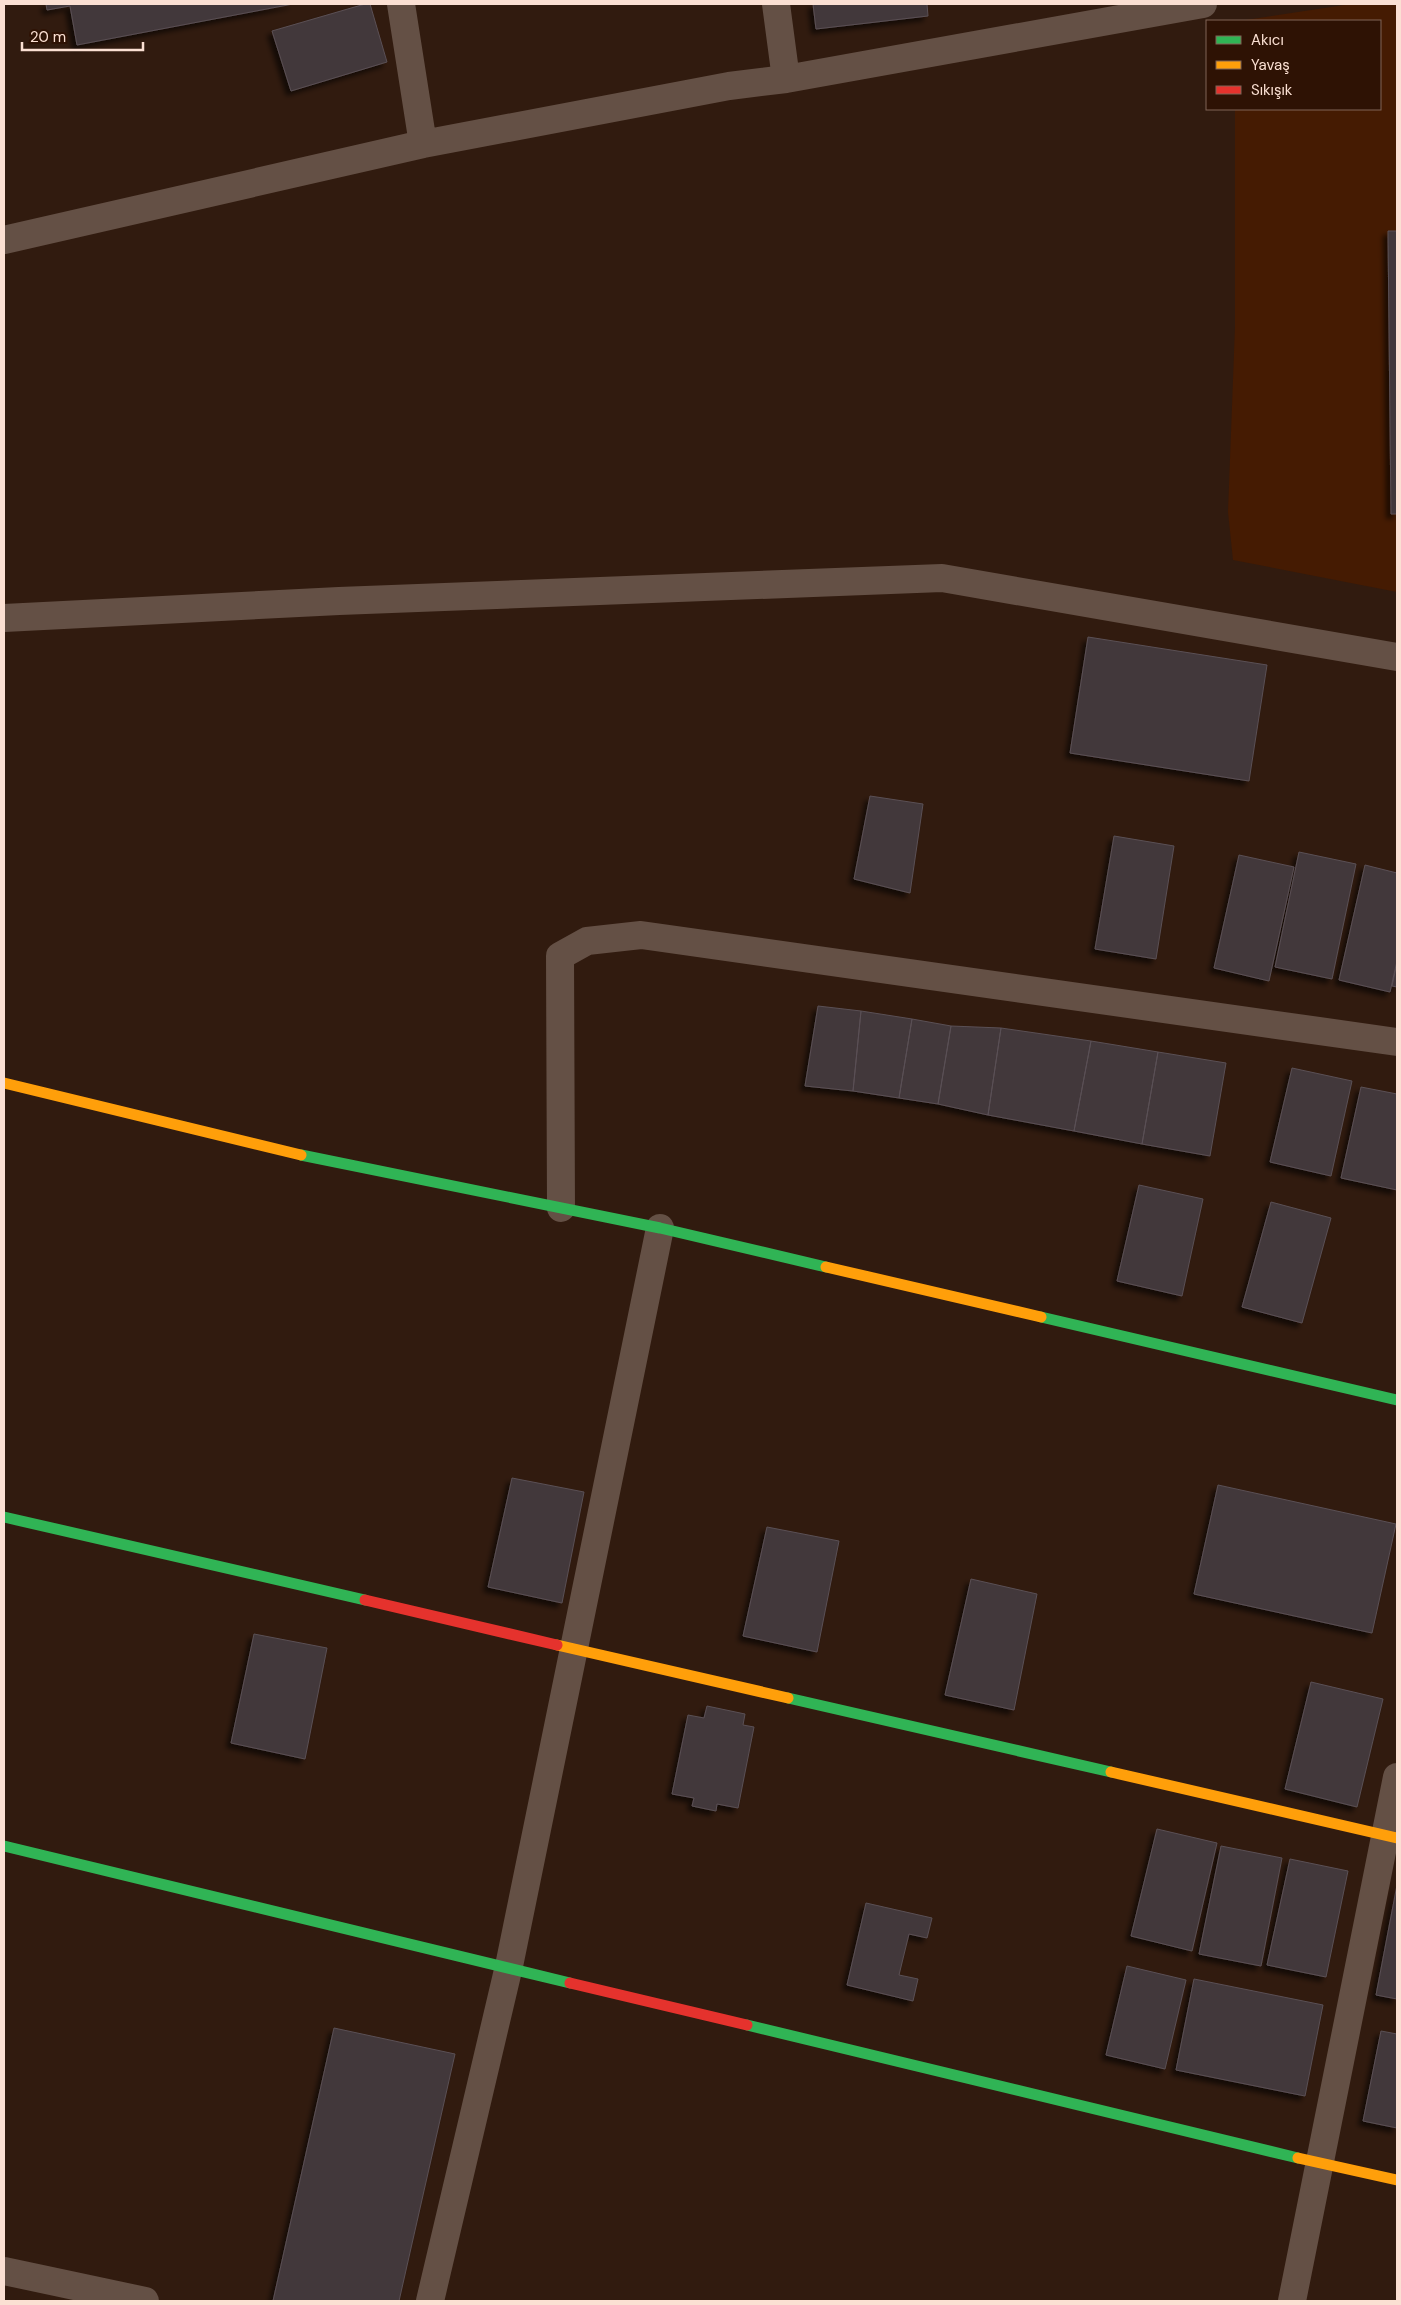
<svg xmlns="http://www.w3.org/2000/svg" width="1401" height="2305" viewBox="0 0 1401 2305" font-family="'DM Sans',sans-serif">
	<defs>
		<filter id="shadow"><feDropShadow dx="-4.5" dy="4.5" stdDeviation="2.5" flood-color="#0009"/></filter>
	</defs>
	<rect width="100%" height="100%" fill="#311b0f"/>
	<path fill="#451b02" d="M1351,4h46v588l-164,-32 -5,-48 7,-185v-218h145v-88h-141z"/>
	<path fill="#43373a" stroke="#5a5055" filter="url(#shadow)" d="M46,4h247l-216,41 -7,-39 -23,4z
		M365,4h5l17,58 -96,29 -19,-60z
		M813,4h114l1,12 -112,13z
		M1388,231h9v283h-6z
		M1088,637l179,28 -18,116 -179,-28z
		M870,796l53,8 -13,89 -56,-14z
		M1114,836l60,10 -18,113 -61,-10z
		M1299,852l57,12 -24,115 -57,-12z
		M1239,855l55,12 -25,114 -55,-13z
		M1365,865l32,8v88l-7,31 -51,-12z
		M1397,963v24l-5,-1z
		M818,1006l43,5 -8,80 -48,-5z
		M861,1011l51,8 -13,79 -46,-7z
		M912,1019l39,7 -13,78 -39,-6z
		M951,1026l50,2 -13,87 -50,-11z
		M1001,1028l90,13 -17,90 -86,-16z
		M1091,1041l67,11 -16,92 -68,-13z
		M1158,1052l68,11 -16,93 -68,-12z
		M1292,1068l60,13 -21,95 -61,-14z
		M1361,1087l36,7v96l-56,-12z
		M1139,1185l64,14 -21,97 -65,-15z
		M1271,1202l60,16 -29,105 -60,-16z
		M512,1478l72,14 -22,111 -74,-16z
		M1218,1485l178,39 -24,109 -178,-39z
		M767,1527l72,14 -22,111 -74,-16z
		M971,1579l66,15 -23,116 -69,-15z
		M254,1634l73,14 -22,111 -74,-16z
		M1311,1682l72,17 -26,108 -72,-18z
		M707,1706l38,8 -2,11 11,2 -16,81 -21,-4 -1,7 -24,-5 2,-8 -22,-4 16,-79 16,3z
		M1157,1829l60,14 -25,108 -61,-15z
		M1221,1846l61,12 -21,108 -62,-12z
		M1290,1859l58,12 -22,106 -59,-12z
		M1397,1885v114l-21,-4z
		M866,1903l66,15 -5,20 -18,-4 -10,41 19,4 -5,22 -66,-16z
		M1127,1966l59,14 -21,89 -59,-14z
		M1194,1979l129,26 -18,91 -129,-26z
		M334,2028l121,26 -56,247h-126z
		M1381,2031l16,3v94l-34,-7z"/>
	<g fill="none" stroke-linecap="round" stroke-linejoin="round">
		<path stroke="#645045" stroke-width="28" d="M401,4l22,140
			M776,4l10,75
			M4,240l419,-96 306,-58 57,-7 417,-75
			M4,618l335,-17 603,-23 455,79
			M561,1208l-1,-252 27,-15 54,-6 756,107
			M4,2271l141,30
			M430,2301l79,-335 151,-738
			M1292,2301l105,-524"/>
		<path stroke="#30b455" stroke-width="11" d="M301,1155l359,73 166,39
			M1041,1317l356,83
			M4,1517l361,83
			M788,1698l323,74
			M4,1846l566,137
			M747,2025l551,133"/>
		<path stroke="#ff9f0a" stroke-width="11" d="M4,1083l297,72
			M826,1267l215,50
			M557,1645l231,53
			M1111,1772l286,66
			M1298,2158l99,22"/>
		<path stroke="#e5322d" stroke-width="11" d="M365,1600l192,45
			M570,1983l177,42"/>
	</g>
	<rect width="1401" height="2305" fill="none" stroke="#fbe0d3" stroke-width="10"/>
	<rect x="1206" y="20" width="175" height="90" fill="#2e1204" stroke="#806457"/>
	<rect x="1216" y="36" width="25" height="8" fill="#30b455" stroke="#806457"/>
	<text x="1251" y="45" font-size="15" fill="#fbe0d3">Akıcı</text>
	<rect x="1216" y="61" width="25" height="8" fill="#ff9f0a" stroke="#806457"/>
	<text x="1251" y="70" font-size="15" fill="#fbe0d3">Yavaş</text>
	<rect x="1216" y="86" width="25" height="8" fill="#e5322d" stroke="#806457"/>
	<text x="1251" y="95" font-size="15" fill="#fbe0d3">Sıkışık</text>
	<path d="M22 42v8h121v-8" fill="none" stroke="#fbe0d3" stroke-width="2.5"/>
	<text x="30" y="42" font-size="15" fill="#fbe0d3" stroke="#2e1204" stroke-width="4" paint-order="stroke">20 m</text>
</svg>
